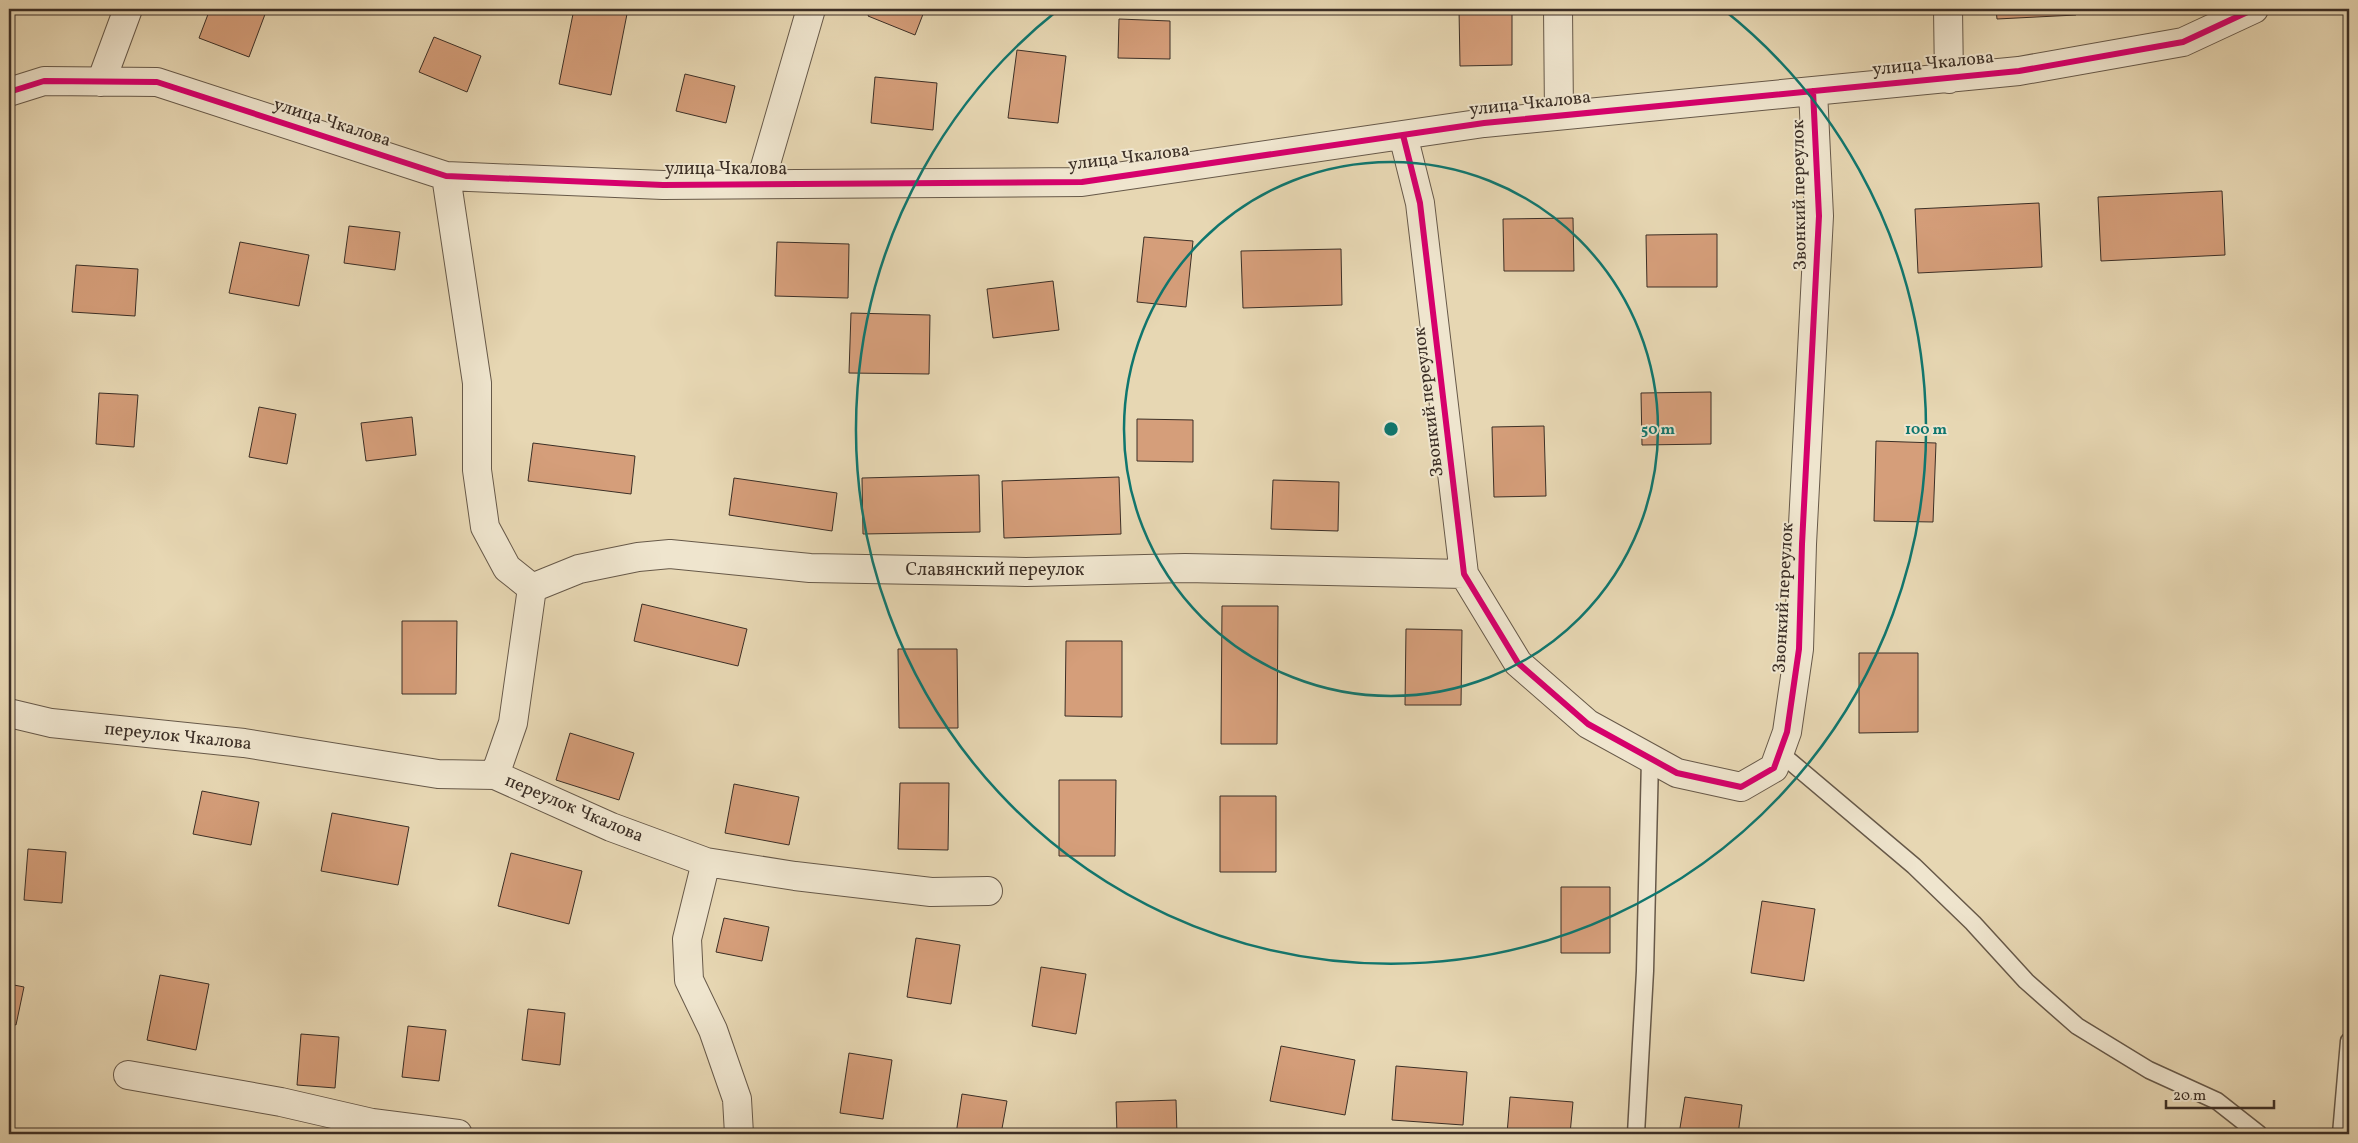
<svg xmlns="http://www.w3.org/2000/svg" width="2358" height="1143" viewBox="0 0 2358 1143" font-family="Vollkorn,serif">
	<rect width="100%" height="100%" fill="#e7d7b3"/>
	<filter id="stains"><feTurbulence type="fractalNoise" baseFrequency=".004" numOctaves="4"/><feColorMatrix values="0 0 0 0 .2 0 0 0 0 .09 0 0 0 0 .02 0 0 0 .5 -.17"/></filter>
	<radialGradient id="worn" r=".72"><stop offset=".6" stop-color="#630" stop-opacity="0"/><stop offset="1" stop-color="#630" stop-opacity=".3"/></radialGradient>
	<path fill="#d59e7a" stroke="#3c2f26" d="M210,9h57l-18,48 -50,-19z
		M574,9h54l-17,86 -52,-11z
		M871,9h54l-10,26 -47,-19z
		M1459,9h53v56l-52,1z
		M1996,9h80v6l-79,4z
		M1119,19l51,2v38l-52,-1z
		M434,37l47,19 -14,36 -48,-20z
		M1017,50l49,6 -8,67 -50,-5z
		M685,74l50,12 -9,37 -50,-12z
		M875,77l62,6 -4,47 -62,-7z
		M2222,191l3,64 -124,6 -3,-64z
		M2039,203l3,64 -124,6 -3,-64z
		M1573,218l1,53h-70l-1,-52z
		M349,226l51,6 -5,38 -51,-7z
		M1717,234v53h-70l-1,-52z
		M1144,237l49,4 -7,66 -49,-5z
		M240,242l69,13 -10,51 -70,-13z
		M777,242l72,2 -1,54 -73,-2z
		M1341,249l1,56 -99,3 -2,-57z
		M76,265l62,4 -3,47 -63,-4z
		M1053,281l6,49 -66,8 -6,-49z
		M851,313l79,2 -1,59 -80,-1z
		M1711,392v52l-69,1 -1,-52z
		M99,393l39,2 -4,52 -38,-3z
		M259,407l37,7 -9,50 -38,-7z
		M412,417l4,38 -50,6 -5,-38z
		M1137,419l56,1v42l-56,-1z
		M1544,426l2,70 -52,1 -2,-70z
		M1876,441l60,2 -3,79 -59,-1z
		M533,443l102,13 -4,38 -103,-13z
		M979,475l1,57 -117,2 -1,-56z
		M1119,477l2,57 -117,4 -2,-57z
		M734,478l103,15 -5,38 -103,-16z
		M1273,480l66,2 -1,49 -67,-2z
		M642,604l105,25 -9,37 -104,-25z
		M1222,606h56l-1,138h-56z
		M402,621h55l-1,73h-54z
		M1406,629l56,1 -1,75h-56z
		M1066,641h56v76l-57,-1z
		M898,649h59l1,79h-59z
		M1859,653h59v79l-59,1z
		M570,733l64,20 -15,47 -63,-20z
		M1059,780h57l-1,76h-56z
		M900,783h49l-1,67 -50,-1z
		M734,784l65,13 -10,48 -64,-12z
		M202,791l57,11 -8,43 -58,-11z
		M1220,796h56v76h-56z
		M332,813l77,14 -11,58 -77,-14z
		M28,849l38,3 -4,51 -38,-3z
		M511,853l71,18 -13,53 -71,-18z
		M1561,887h49v66h-49z
		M1762,901l53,8 -11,72 -53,-8z
		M724,918l45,9 -7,34 -46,-9z
		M916,938l44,7 -9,59 -44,-7z
		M1041,967l45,7 -10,60 -44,-8z
		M160,975l49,9 -13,66 -49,-10z
		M9,984l15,3 -8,38 -7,-2z
		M528,1009l37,4 -5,52 -38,-5z
		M408,1026l38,4 -7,51 -37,-4z
		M301,1034l38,3 -4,51 -38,-3z
		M1281,1046l74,14 -10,55 -75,-14z
		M849,1053l43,7 -9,59 -43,-6z
		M1396,1066l71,6 -4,53 -71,-5z
		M962,1094l45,7 -6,33h-45z
		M1510,1097l63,5 -3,32h-63z
		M1685,1097l57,8 -4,29h-59z
		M1176,1100l1,34h-60l-1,-32z"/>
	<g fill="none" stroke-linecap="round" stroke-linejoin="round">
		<defs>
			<path id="lane" d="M1779,752l135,114 59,57 53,58 51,45 72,44 68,31 42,33
				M1636,1134l9,-163 5,-212
				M2341,1134l8,-93"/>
			<path id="street" d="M1558,9l1,106
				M1948,9l1,70
				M101,82l27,-73
				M9,92l35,-11 113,1 289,94 217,9 419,-3 402,-59 535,-52 164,-29 71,-33
				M1403,135l17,68 44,371 54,89 70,61 89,49 64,14 33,-19 13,-36 12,-83 3,-105 17,-328 -6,-125
				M446,176l31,207v87l8,57 22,41 25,20 -19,135 -18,52
				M760,184l51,-175
				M532,588l47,-19 59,-12 32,-3 140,14 216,4 159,-4 279,6
				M9,713l42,10 193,20 194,31 57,1 116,52 95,35 89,14 136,16 57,-1
				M706,862l-19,77 2,41 24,50 24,69 2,35
				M128,1075l153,27 91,21 86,11"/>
		</defs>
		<use href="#lane" stroke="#675949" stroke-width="19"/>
		<use href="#street" stroke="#675949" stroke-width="30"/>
		<use href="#lane" stroke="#efe5ce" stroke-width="16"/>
		<use href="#street" stroke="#efe5ce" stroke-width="28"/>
		<defs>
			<path id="cycleway" d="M9,92l35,-11 113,1 289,94 217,9 419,-3 402,-59 535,-52 164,-29 71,-33
				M1403,135l17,68 44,371 54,89 70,61 89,49 64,14 33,-19 13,-36 12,-83 3,-105 17,-328 -6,-125"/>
		</defs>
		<use href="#cycleway" stroke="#efe5ce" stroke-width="9"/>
		<use href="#cycleway" stroke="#d6006c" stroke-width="6"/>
	</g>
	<g fill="none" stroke="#0f766e" stroke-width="2.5">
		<circle cx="1391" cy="429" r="267"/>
		<path d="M1724 10A535 535 0 1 1 1058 10"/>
	</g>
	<g text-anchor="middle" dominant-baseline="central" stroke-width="4" stroke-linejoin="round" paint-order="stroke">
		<g font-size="18" fill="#3c2f26" stroke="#efe5ce">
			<text transform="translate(1933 64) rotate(-6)">улица Чкалова</text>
			<text transform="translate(1530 104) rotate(-6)">улица Чкалова</text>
			<text transform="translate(332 123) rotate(18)">улица Чкалова</text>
			<text transform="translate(1129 158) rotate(-7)">улица Чкалова</text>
			<text x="726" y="169">улица Чкалова</text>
			<text transform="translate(1800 195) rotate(-91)">Звонкий переулок</text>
			<text transform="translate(1429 402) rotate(-97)">Звонкий переулок</text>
			<text x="995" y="570">Славянский переулок</text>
			<text transform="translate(1784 598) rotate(-87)">Звонкий переулок</text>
			<text transform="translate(178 737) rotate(6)">переулок Чкалова</text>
			<text transform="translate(574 809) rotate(23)">переулок Чкалова</text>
		</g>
	</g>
	<circle cx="1391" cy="429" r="8" fill="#0f766e" stroke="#efe5ce" stroke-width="2.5"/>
	<g font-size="15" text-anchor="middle" font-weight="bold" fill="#0f766e" stroke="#efe5ce" stroke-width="4" stroke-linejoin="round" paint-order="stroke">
		<text x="1658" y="434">50 m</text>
		<text x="1926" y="434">100 m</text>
	</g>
	<rect width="2358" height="1143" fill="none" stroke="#e7d7b3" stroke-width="30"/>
	<rect x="10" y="10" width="2338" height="1123" fill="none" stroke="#3c2f26" stroke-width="2.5"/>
	<rect x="15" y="15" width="2328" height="1113" fill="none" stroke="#3c2f26"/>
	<path d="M2166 1100v8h108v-8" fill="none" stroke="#3c2f26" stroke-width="2.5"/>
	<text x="2173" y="1100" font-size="15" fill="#3c2f26" stroke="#efe5ce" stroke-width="4" paint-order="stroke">20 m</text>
	<rect width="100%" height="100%" filter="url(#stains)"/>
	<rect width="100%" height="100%" fill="url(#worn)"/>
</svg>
